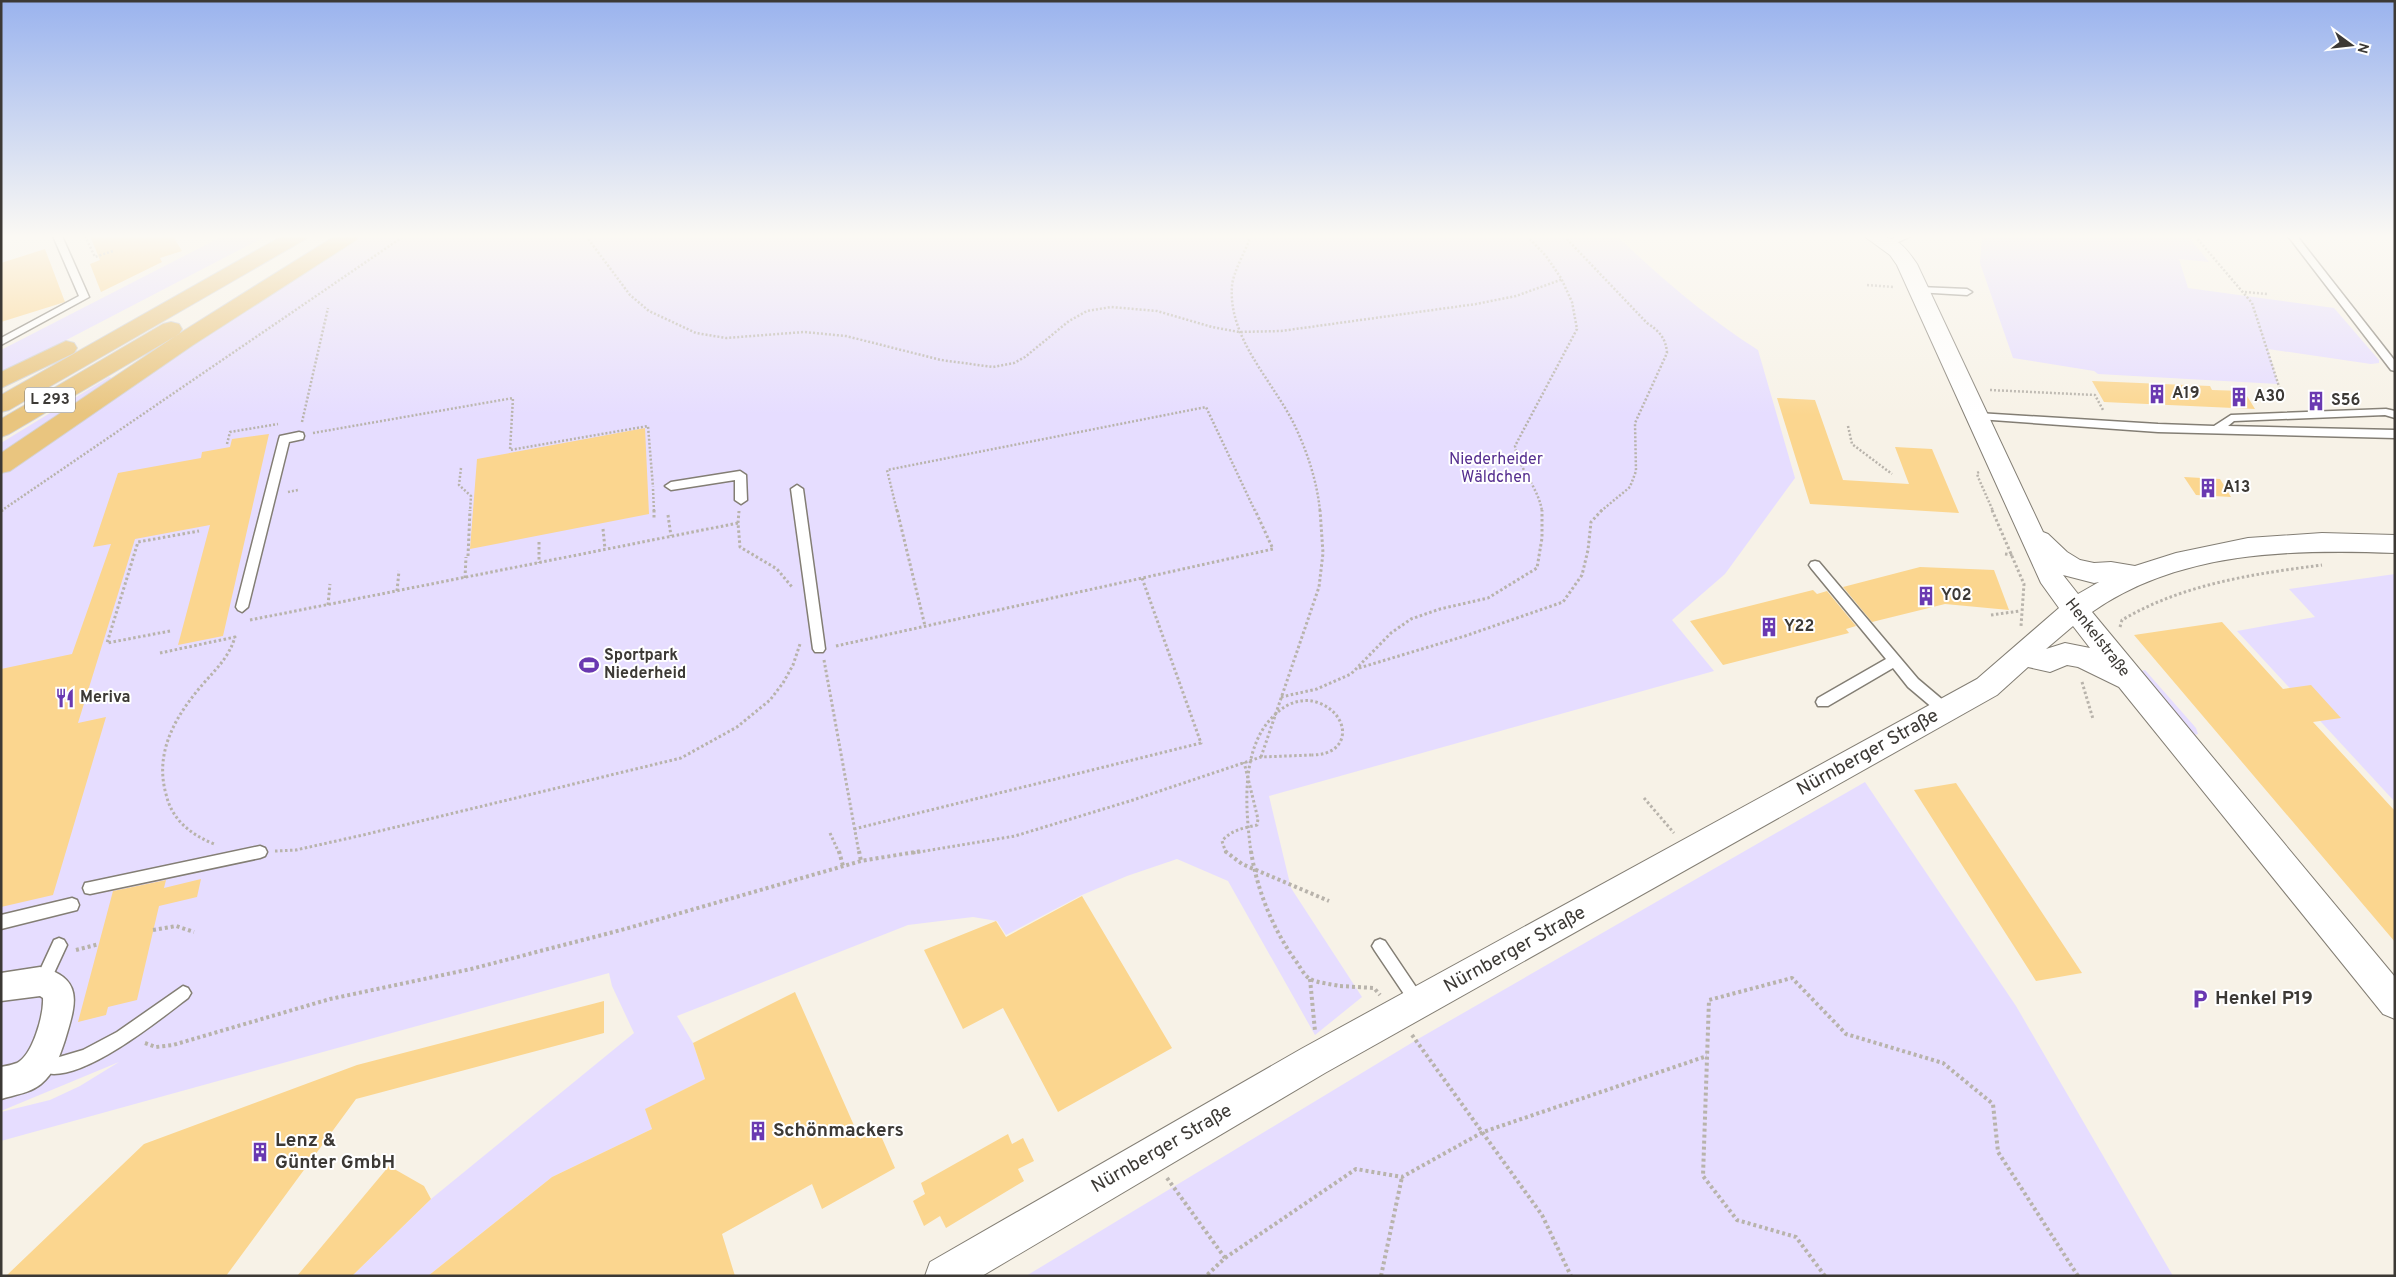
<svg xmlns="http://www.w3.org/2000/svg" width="2396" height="1277" viewBox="0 0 2396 1277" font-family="Overpass,sans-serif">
	<rect width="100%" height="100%" fill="#f7f2e7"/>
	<path fill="#e6ddff" d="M223,236h43l-265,138v-24z
		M360,236h1257c45,43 89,81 141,114l37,128 -70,96 -53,46 42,51 -445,125 22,92 71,109 -47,38 -87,-154 -51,-22 -50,17 -45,19 -76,40 -9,-14 -24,-4 -65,8 -231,91 16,27 12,36 -59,30 6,20 -100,48 -124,99h-76l79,-77 203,-166 -22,-47 -3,-13 -608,168v-29l49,-12 30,-14 39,-24 -118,49v-636l190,-131z
		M1982,236h206l21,26 -30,-3 9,29 146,20 45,52v3l-8,1 -103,-15 10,35 -180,-10 -4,-3 -81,-13 -33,-95z
		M109,377l3,1 -111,79v-14z
		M2395,574v228l-158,-171 78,-14 -26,-28z
		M2145,670l51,58 2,6 -4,1 -53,-64z
		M1865,782l151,224 157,270h-1147l392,-237z"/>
	<path fill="#fbd68f" d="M90,236h83l9,15 -22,7 2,4 -61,30 -11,-28 10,-4z
		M45,249l20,53 -64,20v-59z
		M2092,381l118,5 2,4 32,1 11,18 -151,-7z
		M1777,398l38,2 28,80 66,4 -14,-37 37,2 27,64 -149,-9z
		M645,428l4,86 -179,35 7,-90z
		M269,434l-46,202 -45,9 32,-120 -75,14 -57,184 28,-6 -53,178 -52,12v-238l71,-15 39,-110 -18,3 25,-74 83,-15 1,-6 28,-5 2,-8z
		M2184,477l36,2 11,18 -35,-2z
		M1920,567l74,3 15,40 -64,-6 -73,18 -29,-35z
		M1813,590l4,4 10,-3 29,35 -10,3 3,4 -126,32 -33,-44z
		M2222,622l61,67 28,-4 30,33 -28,4 82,89v131l-261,-307z
		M1956,783l126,190 -46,8 -122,-191z
		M201,879l-4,18 -38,9 -22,94 -29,7 -2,8 -28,7 35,-131 53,-11 -2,8z
		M1082,896l90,152 -114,64 -55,-104 -40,21 -39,-79 72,-29 10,16z
		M795,992l65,147 18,-10 17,39 -73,41 -10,-25 -90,50 13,42h-307l124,-99 100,-48 -7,-20 60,-30 -12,-36z
		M604,1001v32l-248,66 -130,177h-220l138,-132 213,-79z
		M1008,1134l4,10 11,-6 11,23 -16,8 6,12 -78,47 -6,-12 -16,10 -11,-25 12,-7 -4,-11z
		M389,1166l35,20 7,13 -79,77h-55z"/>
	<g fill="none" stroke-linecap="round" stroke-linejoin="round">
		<defs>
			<path id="lane" d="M53,236h9l27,61 -88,48v-7l78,-42z
				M1898,236h13l-21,10 -3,1 -5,-3z
				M2288,236h9l98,125v10l-4,-1z
				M1919,287l48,2 5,3 -5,3 -51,-3v-4z
				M2386,409l9,2v7l-10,-3 -151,6 -6,5 167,4v8l-237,-6 -180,-13 -5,-3 5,-3 180,11 56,2 17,-11z
				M299,432l4,1 1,3 -1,3 -14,3 -41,165 -6,5 -4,-2 -2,-3 43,-168 1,-3z
				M740,471l6,4 1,25 -6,4 -6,-4v-20l-64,10 -6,-4 6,-4z
				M797,485l6,4 22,160 -2,3h-8l-2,-3 -22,-160z
				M1815,561l4,1 99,117 32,27 2,4 -2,4h-10l-32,-27 -15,-19 -65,38h-10l-2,-4 2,-4 68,-39 -75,-91 -2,-3 2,-3z
				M260,846l5,2 2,4 -2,4 -5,2 -170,36 -5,-1 -2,-5 2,-5 5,-1z
				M72,898l5,2 2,5 -2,5 -76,19v-14z
				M59,938l5,2 3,5 -19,41 -5,2 -5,-2 -3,-5 19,-41z
				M1380,939l5,2 39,58 3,5 -3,5 -5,2 -5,-2 -39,-58 -3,-5 3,-5z
				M183,986l5,2 3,5 -3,5c-30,23 -96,76 -134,76 -7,0 -13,-4 -19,-7l-2,-5 2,-5 6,-3 15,4 27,-8 34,-18z"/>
			<path id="street" d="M40,967c46,11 35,39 25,73 -5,15 -11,34 -24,44 -11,9 -27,11 -40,15v-32c5,-1 11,-2 16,-4 16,-8 27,-49 26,-65l-3,-2 -39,5v-28z"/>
			<path id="secondary" d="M1864,236c30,0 36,3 53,28l126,268 5,2 19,18 13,8 14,3 17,-1 24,4 41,-13 72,-15 74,-5 73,2v18c-103,-4 -216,-2 -303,59l303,365v42l-12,-5 -264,-327 -41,-20 -11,-2 -17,7 -22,-5 -31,28 -672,378 -343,203h-57l5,-14 371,-213 676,-370 82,-71 -18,-25 -144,-318 -7,-10zM2063,575l31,8 5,-1 -21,12zM2073,626l17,22 -25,-5 -19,6z"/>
			<path id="highway" d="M282,236h25l-3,4 -295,170 -8,2v-17z
				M335,236h24l-3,4 -163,105 -183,126 -9,2v-20l176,-118z
				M171,322l8,2 3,5 -3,5 -170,100 -8,3v-18l162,-95z
				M66,341l8,2 3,5 -3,5 -73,35v-16z"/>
		</defs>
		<use href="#lane" stroke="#837e74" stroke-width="3"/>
		<use href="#street" stroke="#837e74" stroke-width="3"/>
		<use href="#secondary" stroke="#837e74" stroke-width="2"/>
		<use href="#highway" stroke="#d4d3d3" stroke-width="2"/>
		<path stroke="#b8b3ab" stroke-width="2.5" stroke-dasharray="2 2" stroke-linecap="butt" d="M85,236l10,21 18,-6
			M586,236l44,59 19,16 47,22 30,5 78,-6 42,4 95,24 52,7 21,-4 11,-6 44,-36 18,-10 24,-4 46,4 55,16 27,5 42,-1 195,-27 40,-8 47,-17
			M1251,236c-5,14 -18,36 -19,50 -4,52 40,94 62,138 13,27 23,57 26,87
			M1527,236l19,20 15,22 11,24 5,27 -62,117c4,24 23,40 27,65
			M1564,236l83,87c12,8 19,15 20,30l-32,70 1,48 -6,16 -29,24
			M2195,236l57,67 32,99
			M1867,285l27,2
			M2245,292l22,2
			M1990,390l105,5 8,15
			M302,422l26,-114
			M1848,426l4,18 40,30
			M313,433l200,-35 -3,52 138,-24 5,61
			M227,444l3,-12 48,-8
			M461,468l-2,17 12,11 -1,15
			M1979,472l-2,1 1,4 15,34
			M653,489l1,22
			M288,492l10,-2
			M1,511l403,-275
			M897,511l-10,-41 319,-63 49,104"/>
		<path stroke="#b8b3ab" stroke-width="3" stroke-dasharray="2.5 2.5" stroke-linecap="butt" d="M654,510v8
			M897,510l28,116
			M1992,510l32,74 -3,42
			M1,511l2,-1
			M668,515l3,21
			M738,523l1,-12
			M603,529l2,20
			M539,542v21
			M2005,554l8,1
			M468,556l2,-46
			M465,578l1,-21
			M397,591l2,-20
			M328,605l2,-21
			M1991,615l29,-4
			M250,620l488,-97 2,24 37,22 15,18
			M2120,627l2,-7c61,-36 131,-46 200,-55
			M170,631l-63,12 31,-101 61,-11
			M836,646l437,-97 -18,-39
			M160,653l75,-16c-6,20 -18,31 -32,47 -27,31 -49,68 -37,110 6,26 24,40 48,50
			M824,660l35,193
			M1359,668l106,-32 98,-34 19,-27 6,-25 3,-28 11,-12
			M2082,682l11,37
			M1281,697l36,-8 34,-15 40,-41 20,-14 29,-10 48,-11 49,-30 5,-30v-28
			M1261,757l58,-170 4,-34 -3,-43
			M1644,798l30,35
			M854,829l347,-86 -59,-165
			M830,833l9,20
			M275,851l21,-1 67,-15 318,-77 56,-31 33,-27 13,-17 10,-18 7,-21
			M913,853l102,-17 118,-36 128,-43 51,-2
			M1226,853l-4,-12c9,-11 22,-13 35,-16l1,-6 -14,-57"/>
		<path stroke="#b8b3ab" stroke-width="4" stroke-dasharray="3 3" stroke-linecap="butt" d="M839,851l4,15
			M859,851l2,10
			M1225,851l17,13 87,37
			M153,930l23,-4 18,6
			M76,950l23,-6
			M1310,979l5,52
			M1340,986l34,2 6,7
			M1412,1035l130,180 29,61
			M145,1043l11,4 17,-2 157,-46 141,-30 154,-40 236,-68 60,-10
			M1167,1178l58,80 -19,18
			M1225,1258l131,-89 46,8 81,-45 224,-76
			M1381,1276l21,-99
			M1825,1276l-29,-39 -59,-17 -34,-44 6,-176 83,-22 54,56 97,29 50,41 5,48 80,124"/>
		<use href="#lane" fill="#fff" fill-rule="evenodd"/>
		<use href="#street" fill="#fff" fill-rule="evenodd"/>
		<use href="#secondary" fill="#fff" fill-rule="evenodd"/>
		<use href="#highway" fill="#e9c57f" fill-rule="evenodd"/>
		<path stroke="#b8b3ab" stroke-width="3" stroke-dasharray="2.5 2.5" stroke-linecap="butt" d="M1251,853c-6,-48 -12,-114 32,-145 10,-7 24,-10 36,-5 32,12 33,52 -7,52"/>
		<path stroke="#b8b3ab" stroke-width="4" stroke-dasharray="3 3" stroke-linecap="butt" d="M1251,851c6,40 23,81 47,113 3,5 7,12 12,15 8,4 21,5 30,7"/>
	</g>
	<linearGradient id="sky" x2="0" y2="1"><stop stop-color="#9ab3ee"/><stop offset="0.57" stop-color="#fbf9f4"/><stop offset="1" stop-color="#fbf9f4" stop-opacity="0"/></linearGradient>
	<rect width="2396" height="415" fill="url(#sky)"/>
	<defs>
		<symbol id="building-bare" viewBox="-9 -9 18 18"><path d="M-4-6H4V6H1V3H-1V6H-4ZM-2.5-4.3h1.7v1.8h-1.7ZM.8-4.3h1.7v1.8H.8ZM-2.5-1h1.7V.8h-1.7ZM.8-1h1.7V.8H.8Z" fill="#6a39b1" stroke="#fff" stroke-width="2.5" paint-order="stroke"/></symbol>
		<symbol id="stadium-bare" viewBox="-9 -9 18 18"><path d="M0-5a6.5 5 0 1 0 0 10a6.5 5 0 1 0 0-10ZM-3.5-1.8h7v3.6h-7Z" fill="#6a39b1" stroke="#fff" stroke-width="2.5" paint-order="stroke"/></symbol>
		<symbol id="restaurant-bare" viewBox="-9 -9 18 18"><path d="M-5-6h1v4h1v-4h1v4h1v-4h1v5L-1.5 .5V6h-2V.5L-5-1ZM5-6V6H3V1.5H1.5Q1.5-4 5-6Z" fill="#6a39b1" stroke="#fff" stroke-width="2.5" paint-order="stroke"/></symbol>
		<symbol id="parking-bare" viewBox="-9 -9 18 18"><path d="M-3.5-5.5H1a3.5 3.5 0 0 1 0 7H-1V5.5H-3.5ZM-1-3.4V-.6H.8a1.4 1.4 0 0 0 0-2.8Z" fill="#6a39b1" stroke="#fff" stroke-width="2.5" paint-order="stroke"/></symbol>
	</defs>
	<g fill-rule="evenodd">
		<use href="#building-bare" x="2143" y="380" width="28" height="28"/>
		<use href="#building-bare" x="2225" y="383" width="28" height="28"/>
		<use href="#building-bare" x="2302" y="387" width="28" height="28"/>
		<use href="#building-bare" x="2194" y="474" width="28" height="28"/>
		<use href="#building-bare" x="1912" y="582" width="28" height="28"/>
		<use href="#building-bare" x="1755" y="613" width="28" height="28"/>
		<use href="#stadium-bare" x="575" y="651" width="28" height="28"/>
		<use href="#restaurant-bare" x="51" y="684" width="28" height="28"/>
		<use href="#parking-bare" x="2186" y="985" width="28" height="28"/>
		<use href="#building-bare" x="744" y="1117" width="28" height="28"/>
		<use href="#building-bare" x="246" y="1138" width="28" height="28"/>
	</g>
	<g text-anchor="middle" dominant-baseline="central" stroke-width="4" stroke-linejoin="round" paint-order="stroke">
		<rect fill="#fff" stroke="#767472" stroke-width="1" x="25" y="387.5" width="50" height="25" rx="4"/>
		<g font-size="15" font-weight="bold" fill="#3c3935">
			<text x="50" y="400">L 293</text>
		</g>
		<g font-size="16" font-weight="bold" fill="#3c3935" stroke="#fff" text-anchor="start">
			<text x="2172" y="394">A19</text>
			<text x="2254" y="397">A30</text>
			<text x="2331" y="401">S56</text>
			<text x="2223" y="488">A13</text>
			<text x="1941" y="596">Y02</text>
			<text x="1784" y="627">Y22</text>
			<text x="604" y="656">Sportpark<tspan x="604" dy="18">Niederheid</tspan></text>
			<text x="80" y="698">Meriva</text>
		</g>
		<g font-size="16" fill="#552e8f" stroke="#fff">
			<text x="1496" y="460">Niederheider<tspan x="1496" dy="18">Wäldchen</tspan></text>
		</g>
		<g font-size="16" fill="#3c3935" stroke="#fff">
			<text transform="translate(2097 638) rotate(52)">Henkelstraße</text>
		</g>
		<g font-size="19" fill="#3c3935" stroke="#fff">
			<text transform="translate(1868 753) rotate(-29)">Nürnberger Straße</text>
			<text transform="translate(1515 950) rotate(-29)">Nürnberger Straße</text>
			<text transform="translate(1162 1149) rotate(-30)">Nürnberger Straße</text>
		</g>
		<g font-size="19" font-weight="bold" fill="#3c3935" stroke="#fff" text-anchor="start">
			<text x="2215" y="999">Henkel P19</text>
			<text x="773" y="1131">Schönmackers</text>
			<text x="275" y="1141">Lenz &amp;<tspan x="275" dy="22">Günter GmbH</tspan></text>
		</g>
	</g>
	<rect width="2396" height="1277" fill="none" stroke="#3c3935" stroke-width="5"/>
	<g transform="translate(2351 45) rotate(105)" stroke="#ffffff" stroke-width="4" paint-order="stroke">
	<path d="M0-4L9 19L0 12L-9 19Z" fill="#3c3935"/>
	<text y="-8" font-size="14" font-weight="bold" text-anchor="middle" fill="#3c3935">N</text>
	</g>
</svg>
